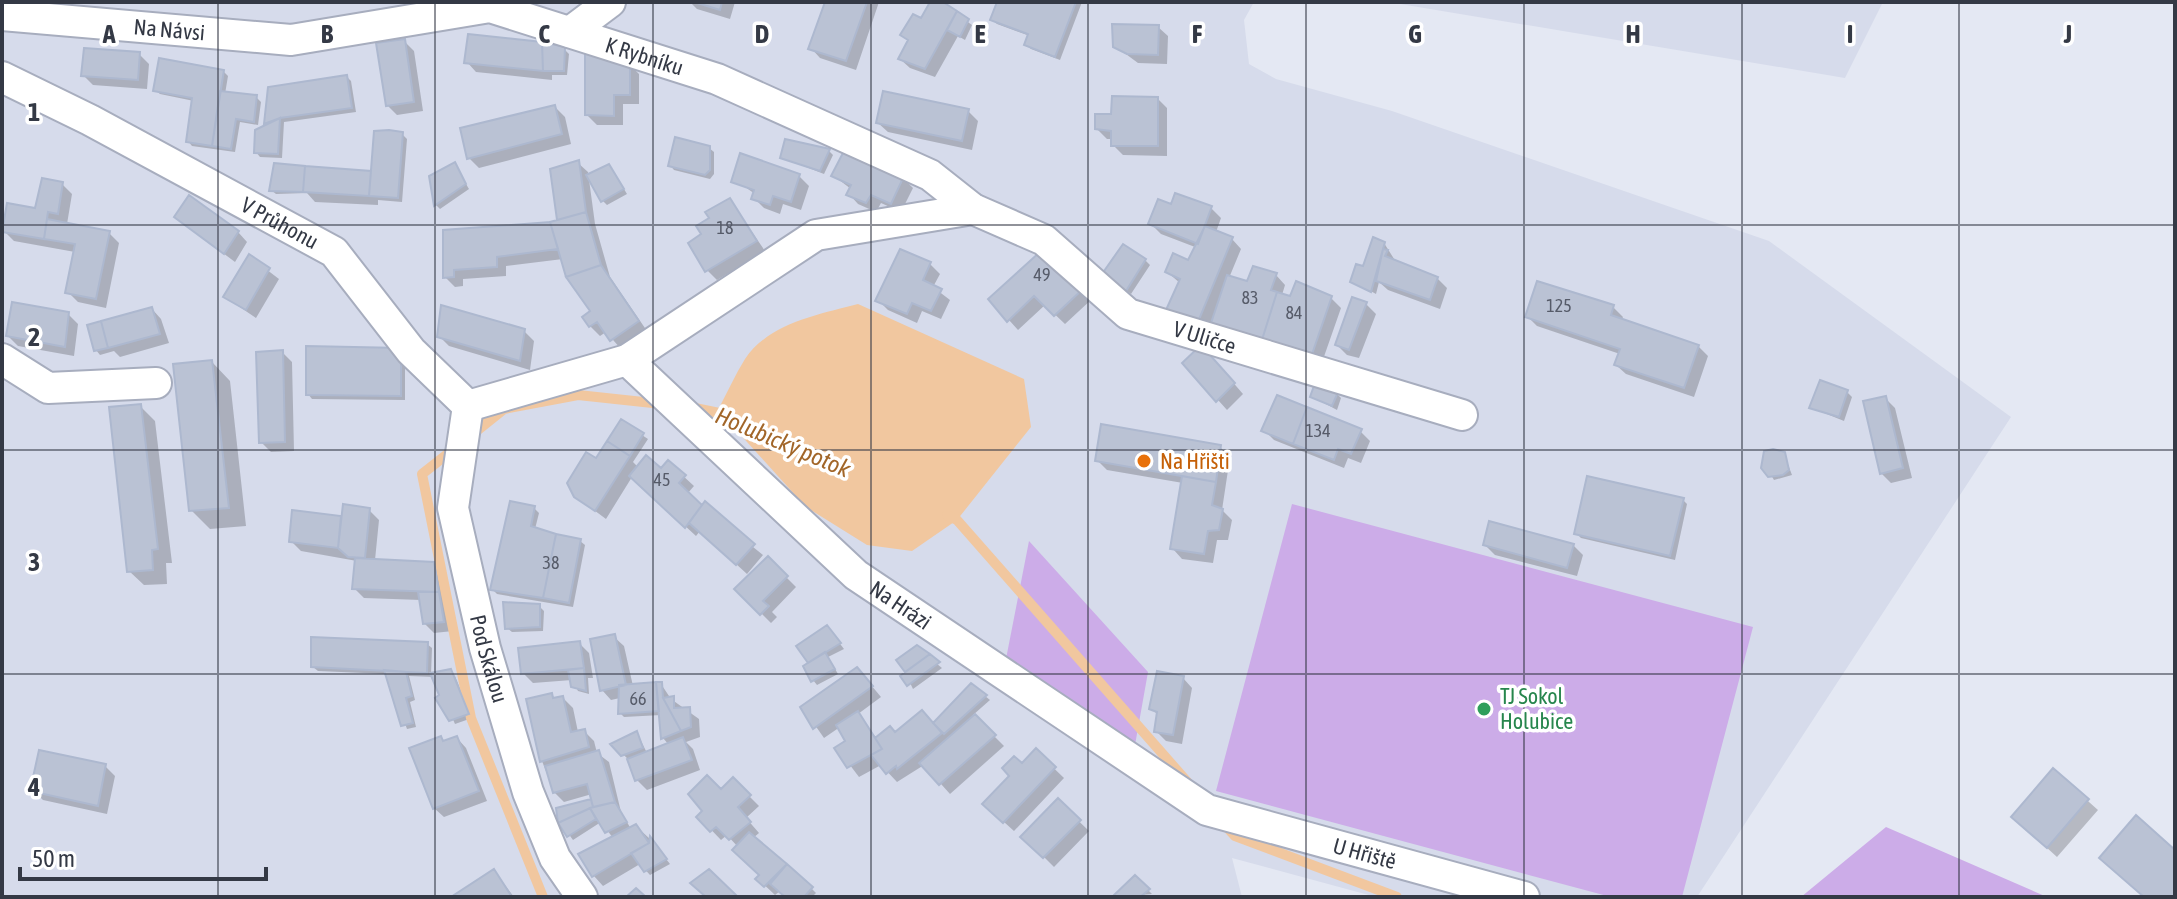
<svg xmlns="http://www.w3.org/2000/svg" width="2177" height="899" viewBox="0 0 2177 899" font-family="'Asap Condensed',sans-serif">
	<rect width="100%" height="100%" fill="#e4e8f3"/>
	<path fill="#d6dbeb" d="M2,2h1252l-10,18 5,44 27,15 116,32 377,130 242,176 -314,480h-321l-144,-39 10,39h-1240z
		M1388,2h495l-38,76z"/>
	<path fill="#ccace8" d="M1292,504l461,123 -71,270h-71l-395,-106z
		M1029,541l119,131 -13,73 -130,-81z
		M1886,827l161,70h-246z"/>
	<path fill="#f1c79f" d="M858,304l166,75 7,48 -74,93 -45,31 -45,-6 -61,-38 -88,-97c9,-17 17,-35 27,-51 24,-36 75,-45 113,-55z"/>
	<path fill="#0003" d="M26,2h32l-30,2z
		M690,2h45l-5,17 -33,-10z
		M827,2h52l-23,68 -36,-12 -9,-10z
		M932,2h8l32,23 -7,15 -7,-4 -23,41 -25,-9 -10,-9 9,-17 -6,-7 19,-14z
		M999,2h83l-22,58 -29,-11 -5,-4 4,-9 -33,-12 -5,-5z
		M1158,27l10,9 -1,28 -29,-1 -23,-17z
		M404,41l10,10 9,60 -26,4 -9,-9z
		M564,49l5,5 -2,21h-15v5l-76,-8 -9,-10z
		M139,54l10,10 -2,25 -54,-4 -10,-10z
		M629,64l10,10v30h-16v21h-26l-10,-10z
		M224,72l4,4 -3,18 31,3 5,5 -3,23 -18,-3 -5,30 -43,-6 -4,-5 6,-40 -34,-7 -5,-4z
		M347,77l4,4 5,31 -72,10 -2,36 -22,-1 -4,-5 9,-27 5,-37z
		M1158,99l9,9v48l-44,-1 -10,-10v-6h-6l-10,-10 16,-13z
		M555,107l10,10 6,27 -92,24 -10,-10z
		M968,111l10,10 -6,29 -84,-18 -10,-9z
		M402,134l5,5 -5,63 -24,-2v5l-63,-3 -8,-9 -31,1 -5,-4 101,-15z
		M709,148l5,4v22l-4,5 -36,-9 -4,-5z
		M829,151l4,4 -9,19 -41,-16z
		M578,163l10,9 7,52 15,53 37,54 -26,18 -15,-17 -6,4 -10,-10 2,-14 -29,-53 -57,7v10l-43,3v7l-8,1 -10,-10v-45l114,-10 -7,-52z
		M454,164l15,25 -29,20 -4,-4 -5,-28z
		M613,171l14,23 -20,11 -5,-5z
		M799,176l10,10 -8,24 -18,-6 -3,10 -16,-6 -10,-10 1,-4 -21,-15z
		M834,176l69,2 10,10 -12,24 -20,-9 -5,9 -18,-8 -9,-10 2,-5z
		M62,184l10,10 -5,30 42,9 10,10 -13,65 -28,-6 -10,-10 7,-40 -61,-11 -10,-10 33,-21z
		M730,200l35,51 -48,29 -10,-10 -3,-35 8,-16z
		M1172,207l39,1 10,10 -5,14 16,7 9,10 -12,29 19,6 28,-9 9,10 -3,10 49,3 10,10 -21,60 -141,-49 1,-36 -13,-11 22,-10 6,-15 -34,-13 -10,-10z
		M187,226l51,6 9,10 -12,20z
		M1384,243l12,19 41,16 10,10 -7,21 -52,-19 -9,-8 -3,12 -23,-13z
		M1041,254l51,45 -27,25 -20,-19 -27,25 -9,-10z
		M250,257l29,22 -23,39 -31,-21z
		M1145,260l5,5 -19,29 -22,-16z
		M930,264l10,10 -7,13 17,13 -9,19 -19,-8 -5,12 -29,-13 -10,-10z
		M1366,304l10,10 -17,44 -12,-3 -10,-10z
		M1613,307l10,10 -2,4 77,25 10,10 -14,41 -68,-23 -10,-9 4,-11 -83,-28 -10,-10z
		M152,309l9,10 8,24 -49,14 -6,-6 -14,4 -4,-5z
		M68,314l10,10 -4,32 -56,-10 -10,-10z
		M524,331l10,10 -4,29 -81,-24 -10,-10z
		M282,352l10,10 2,89 -23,1 -10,-10z
		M405,354v46l-93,-1 -4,-5z
		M1211,357l32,37 -16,16 -42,-47z
		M212,362l18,19 16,145 -36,3 -19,-19z
		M1847,392l5,5 -8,24 -32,-13z
		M1337,394l4,4 -4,12 -24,-13z
		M1885,398l10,10 17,70 -21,5 -10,-10z
		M140,406l15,15 17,142h-6l1,21 -23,1 -15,-14z
		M622,422l26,17 -15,23 5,5 23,4 7,-9 26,24 -7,8 76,61 -16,19 -47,-43 -4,5 -64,-59 -26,42 -31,-23z
		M1264,430l96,1 10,10 -9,22 -13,-5 -4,10 -70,-28z
		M1220,447l10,10 -8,53 10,10 -4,20h-11l-4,23 -31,-4 -9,-10 10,-66 -76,-13 -10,-10z
		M1765,454h19l8,21 -18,5 -12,-20z
		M1683,500l4,4 -12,56 -94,-22 -5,-5z
		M534,508l5,5 -4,16 45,12 5,4 -12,62 -76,-13 -4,-4z
		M369,510l10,10 -4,40 58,4 10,10 10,57 -19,2 -10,-10 -3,-23 -57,-2 -10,-10 3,-27 -56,-10 -10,-10 3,-29 49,6z
		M1485,545h88l10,10 -6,21 -82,-21z
		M768,559l28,28 -24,25 5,5 -6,6 -34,-34z
		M539,606l5,5 -1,20 -31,1 -5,-4z
		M831,632l13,17 -16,8 10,17 -21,11 -4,-5 -2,-17z
		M614,637l10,9 9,40 28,-2 10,15 28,20 1,18 -14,5 7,7 7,21 -53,20 -10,-10 -9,-21 -15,-14 24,-12 10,20 22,-8 -6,-7 -2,-23 -37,2 -4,-4v-15l-9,2 -9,-10z
		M579,643l10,10 4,25h-5l1,16 -11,-3 -6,-11 -39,3 -10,-10z
		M427,644l5,4 -1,27 19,-3 5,4 17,42 -17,6 -21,-47 -25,-1 6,24 -5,2 6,25 -9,2 -20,-55 -69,-3 -5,-4z
		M916,647l26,21 -29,21 -14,-29z
		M1183,678l9,10 -10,56 -16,-3 -10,-10 3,-15 -8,-8z
		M866,679l15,18 -23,17 19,25 56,-14 52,-29 5,4 -17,15 31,31 -54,48 -26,-29 -27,17 -16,-17 -22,12 -22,-29 11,-6 -8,-15 -16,11 -21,-30z
		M551,696l4,3 8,-1 10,10 5,24 6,-1 10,10 3,12 12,9 12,50 10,17 5,-3 15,14 19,24 -20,11 -10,-11 -37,22 -9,-10 19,-38 -12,-16 -28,18 -13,-18 -2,-12 37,-4 -3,-12 -28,8 -10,-10 -12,-31z
		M440,738l5,5 12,-5 9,10 21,53 -43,16 -10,-9z
		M1036,751l28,27 -50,53 -20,-18 18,-37z
		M105,766l10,10 -8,38 -64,-14 -10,-10z
		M2054,771l44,39 -41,47 -34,-31z
		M733,780l26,26 -13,12 13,15 -6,5 59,51 4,4 -4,4h-25l-7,-6 -5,4 -17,-16 4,-4 -24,-28 -11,-12 -6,5 -22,-23z
		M1058,801l31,30 -35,36 -31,-31z
		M494,871l20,26h-59z
		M1135,877l17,17 -37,3z"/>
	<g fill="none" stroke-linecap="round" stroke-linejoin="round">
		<path stroke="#f1c79f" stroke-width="10" d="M690,407l39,8
			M469,437l35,-28 74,-14 84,9
			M454,449l-32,25 49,244 72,179
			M947,515l10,5 233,265
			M1224,824l11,12 162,61"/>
	</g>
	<path fill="#bac2d4" stroke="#adb8cf" stroke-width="2" d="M694,2h28l-2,8z
		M825,2h42l-21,59 -38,-12z
		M930,2h13l14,9 -32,58 -27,-10 10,-19 -8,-5 13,-21 8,4z
		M997,2h79l-21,55 -31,-12 4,-11 -38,-14z
		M957,11l12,8 -9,18 -13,-7z
		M1112,24l47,1 -1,30 -31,-1 -14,-7z
		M468,34l74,8 1,29 -79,-8z
		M405,39l9,63 -28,4 -10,-63z
		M542,42l23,5 -1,24h-21z
		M84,48l56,4 -2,28 -57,-4z
		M585,53h29l16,9v33h-16v21l-29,-1z
		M159,58l65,12 -12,76 -26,-4 6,-44 -39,-7z
		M347,75l5,33 -72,10 -16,6 4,-37z
		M220,91l37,4 -3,27 -18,-3 -5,30 -19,-3z
		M883,91l86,18 -7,32 -86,-18z
		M1112,96l46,1v49h-47v-15l-16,-2v-15h16z
		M555,105l7,29 -95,25 -7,-31z
		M555,105l7,29 -95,25 -7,-31z
		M280,118l-2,36 -24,-1 1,-23z
		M389,130l14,2 -5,66 -29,-2 5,-65z
		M675,137l35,9v24l-5,5 -37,-9z
		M785,139l45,10 -10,22 -40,-13z
		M845,149l59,27 -13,28 -20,-9 -5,8 -20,-8 5,-10 -20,-9z
		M740,153l60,21 -9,28 -18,-6 -3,9 -19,-6 3,-9 -23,-8z
		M579,160l7,52 -29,8 -7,-51z
		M455,162l11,22 -32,22 -5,-30z
		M274,163l31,3 -2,26 -34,-1z
		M609,164l15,25 -23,13 -15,-27z
		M305,166l66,5 -2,25 -66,-4z
		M42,178l21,4 -5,32 -10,-2 -4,27 -42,-7 5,-29 28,5z
		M1175,193l37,13 -14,38 -50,-20 10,-25 13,5z
		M189,195l50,36 -15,23 -50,-37z
		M730,198l27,43 -52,31 -17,-29 13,-9 -5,-8 13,-8 -4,-6z
		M586,212l15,53 -35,12 -16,-55z
		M47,219l63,12 -14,68 -31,-6 10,-49 -31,-5z
		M550,222l8,27 -61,8v10l-43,3v7l-11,1v-48z
		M1205,226l28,11 -35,85 -32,-12 14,-31 -15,-7 8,-19 15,7z
		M1373,237l12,5 -14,50 -21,-10 6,-18 7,2z
		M1123,244l23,15 -20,32 -24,-17z
		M900,249l31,13 -8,18 19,9 -11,22 -19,-8 -5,11 -32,-13z
		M1383,249l5,1 -3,6 53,21 -8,23 -54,-19z
		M1041,251l43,37 -30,28 -20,-20 -27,26 -19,-23z
		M249,254l21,14 -24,42 -23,-13z
		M601,265l38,56 -29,20 -13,-19 -8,5 -7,-10 8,-6 -24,-34z
		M1253,266l24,7 -6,17 6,2 -16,51 -51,-17 17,-51 20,6z
		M1296,281l36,15 -22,64 -49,-17 16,-51 13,4z
		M1537,281l77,24 -3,10 88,30 -15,43 -70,-23 6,-16 -95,-32z
		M1352,297l15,5 -18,48 -14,-5z
		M12,302l57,10 -4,35 -59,-11z
		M441,305l84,24 -5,32 -83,-24z
		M152,307l8,27 -52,14 -7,-27z
		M101,321l7,27 -14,3 -7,-26z
		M1201,345l34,38 -19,19 -34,-39z
		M306,346l95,2v48l-95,-1z
		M283,350l2,92 -26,1 -3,-91z
		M212,360l17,148 -40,3 -16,-147z
		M1820,380l28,10 -9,27 -30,-9z
		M1315,383l23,9 -6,14 -22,-9z
		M1277,395l30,12 -14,37 -32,-13z
		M1886,396l17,72 -23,6 -17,-73z
		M141,404l17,145 -6,1 1,20 -26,2 -18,-165z
		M1307,407l55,22 -11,25 -13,-5 -4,11 -41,-16z
		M621,419l23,14 -14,23 -23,-15z
		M1101,424l120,21 -5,37 -121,-21z
		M607,441l23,15 -35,55 -21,-14 -7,-14 19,-31 10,6z
		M1773,449l12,3 4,18 -6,5 -15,2 -7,-9 3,-17z
		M646,455l15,13 7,-8 18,15 -7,8 23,22 -17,23 -56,-52z
		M1182,476l34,6 -4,23 11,4 -4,21 -11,1 -4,23 -34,-5z
		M1587,476l97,22 -14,58 -96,-22z
		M510,501l25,5 -4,20 25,8 -13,64 -53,-8z
		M705,501l50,43 -19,21 -47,-42z
		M343,504l27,4 -5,50 -17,-1 -10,-9z
		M292,510l49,6 -3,32 -49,-6z
		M1489,521l85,23 -7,24 -84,-23z
		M556,534l25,5 -12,64 -26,-5z
		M768,556l20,20 -25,25 6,5 -9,9 -26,-26z
		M355,558l79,4 5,30 -87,-3z
		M418,592h21l5,30 -21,2z
		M503,602l37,2v23l-35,2z
		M827,625l14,18 -33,20 -12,-17z
		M615,634l11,51 -26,6 -10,-52z
		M311,637l117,5 -1,31 -116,-6z
		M580,641l4,27 -63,6 -3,-26z
		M917,645l13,9 -25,18 -9,-12z
		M825,652l10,17 -24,13 -8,-16z
		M930,654l10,8 -33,24 -7,-10z
		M857,667l16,19 -60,43 -13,-22z
		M584,668l2,23 -15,-4 -3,-17z
		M451,669l18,45 -20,7 -14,-23 4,-3 -9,-22z
		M384,670l22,2 6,24 -6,2 7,25 -12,3z
		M1157,671l27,5 -11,59 -19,-3 3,-20 -8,-3z
		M656,682l3,29 -41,3 1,-29z
		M656,682h6l1,16 18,33 -20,8z
		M971,683l16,12 -43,39 -11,-11z
		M552,693l1,5 10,-2 8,36 14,-3 4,18 -49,15 -14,-63z
		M674,696v12l16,-1 1,20 -10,4 -18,-33z
		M922,710l20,23 -45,36 -1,-3 -10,8 -15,-19 11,-6 -7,-11 15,-12 5,6z
		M858,711l24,38 -35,19 -13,-20 11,-7 -9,-16z
		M975,714l21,21 -57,50 -20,-22z
		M637,731l6,17 -22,8 -11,-12z
		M441,736l2,5 14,-5 22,55 -46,18 -24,-61z
		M683,737l9,23 -57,21 -8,-22z
		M1036,748l20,19 -53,56 -21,-19 27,-28 -7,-8 12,-12 8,7z
		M39,750l67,14 -8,42 -68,-15z
		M599,750l16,52 -22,5 -6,-23 -34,9 -8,-27z
		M2053,768l36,31 -42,49 -36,-31z
		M707,775l14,14 12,-12 18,18 -13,12 13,15 -22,18 -13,-13 -6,5 -14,-15 6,-6 -14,-17z
		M1058,798l23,22 -38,38 -23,-21z
		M591,799l2,8 -35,16 -2,-15z
		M615,802l12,20 -22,11 -15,-25z
		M590,808l6,11 -29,18 -9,-14z
		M2136,815l39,35v47h-31l-45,-39z
		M636,824l13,19 -57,34 -14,-23z
		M749,832l38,32 -23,23 -9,-8 4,-4 -27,-25z
		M650,836l17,23 -23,13 -13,-19 18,-10z
		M787,864l26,23 -9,10h-19l-15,-13z
		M494,869l18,28h-61z
		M709,869l27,26 -2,2h-28l-16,-14z
		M1135,875l15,14 -10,8h-28z
		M636,888l10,9h-20z"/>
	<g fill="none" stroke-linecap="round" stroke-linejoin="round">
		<defs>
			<g id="street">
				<path id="s1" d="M2,15l289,25 199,-33 227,72 213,96 43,34 71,31 84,74 334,101"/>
				<path d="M570,32l40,-30"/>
				<path id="s2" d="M2,77l88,43 244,132 77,99 57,55"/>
				<path d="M2,359l46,29 108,-5"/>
				<path id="s3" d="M627,360l229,215 351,235 317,87"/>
				<path d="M468,406l159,-46 189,-125 157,-26"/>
				<path id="s4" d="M468,406l-15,102 32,140 43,144 27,66 27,39"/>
			</g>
		</defs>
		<use href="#street" stroke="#a7adbe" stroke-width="34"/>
		<use href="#street" stroke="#fff" stroke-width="30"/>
	</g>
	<path fill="none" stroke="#343945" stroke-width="2" stroke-opacity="0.55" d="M218,2v895M435,2v895M653,2v895M871,2v895M1088,2v895M1306,2v895M1524,2v895M1742,2v895M1959,2v895M2,225h2173M2,450h2173M2,674h2173"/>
	<circle fill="#e8710a" stroke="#fff" stroke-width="3" cx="1144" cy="461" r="8"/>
	<circle fill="#2e9e5b" stroke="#fff" stroke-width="3" cx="1484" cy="709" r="8"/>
	<g text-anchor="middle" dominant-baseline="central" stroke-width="7" stroke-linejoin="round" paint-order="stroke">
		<g font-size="18" fill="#565b69">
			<text x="725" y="227">18</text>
			<text x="1042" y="274">49</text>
			<text x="1250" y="297">83</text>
			<text x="1559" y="305">125</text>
			<text x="1294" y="312">84</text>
			<text x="1318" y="430">134</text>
			<text x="662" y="479">45</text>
			<text x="551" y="562">38</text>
			<text x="638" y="698">66</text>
		</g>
		<g font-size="22" fill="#343945" stroke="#fff">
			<text stroke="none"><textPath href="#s1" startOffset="168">Na Návsi</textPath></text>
			<text stroke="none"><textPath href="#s1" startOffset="654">K Rybníku</textPath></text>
			<text stroke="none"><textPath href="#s2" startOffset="314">V Průhonu</textPath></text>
			<text stroke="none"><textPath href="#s1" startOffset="1288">V Uličce</textPath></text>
			<text stroke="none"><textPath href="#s3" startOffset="368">Na Hrázi</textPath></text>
			<text stroke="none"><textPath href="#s4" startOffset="258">Pod Skálou</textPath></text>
			<text stroke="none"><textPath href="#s3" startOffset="900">U Hřiště</textPath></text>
		</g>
		<g font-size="22" fill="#c56008" stroke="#fff" text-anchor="start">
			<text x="1160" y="461">Na Hřišti</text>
		</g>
		<g font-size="22" fill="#27864d" stroke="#fff" text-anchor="start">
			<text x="1500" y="696">TJ Sokol<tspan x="1500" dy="25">Holubice</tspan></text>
		</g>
		<g font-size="24" font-style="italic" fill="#a26629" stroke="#fff">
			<text transform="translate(783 442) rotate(23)">Holubický potok</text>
		</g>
	</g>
	<g font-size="26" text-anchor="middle" font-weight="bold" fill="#343945" stroke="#fff" stroke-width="7" stroke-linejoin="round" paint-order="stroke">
		<text x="109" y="43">A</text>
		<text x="327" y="43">B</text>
		<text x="544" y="43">C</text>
		<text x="762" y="43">D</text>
		<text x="980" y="43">E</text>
		<text x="1197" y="43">F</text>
		<text x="1415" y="43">G</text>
		<text x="1633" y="43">H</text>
		<text x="1850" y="43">I</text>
		<text x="2068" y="43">J</text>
		<text x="34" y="121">1</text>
		<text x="34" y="346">2</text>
		<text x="34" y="571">3</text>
		<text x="34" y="796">4</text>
	</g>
	<rect width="2177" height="899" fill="none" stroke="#343945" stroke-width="8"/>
	<path d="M20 867v12h246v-12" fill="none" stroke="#343945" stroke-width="4"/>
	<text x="32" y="867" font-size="24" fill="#343945" stroke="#ffffff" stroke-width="6" paint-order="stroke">50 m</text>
</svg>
